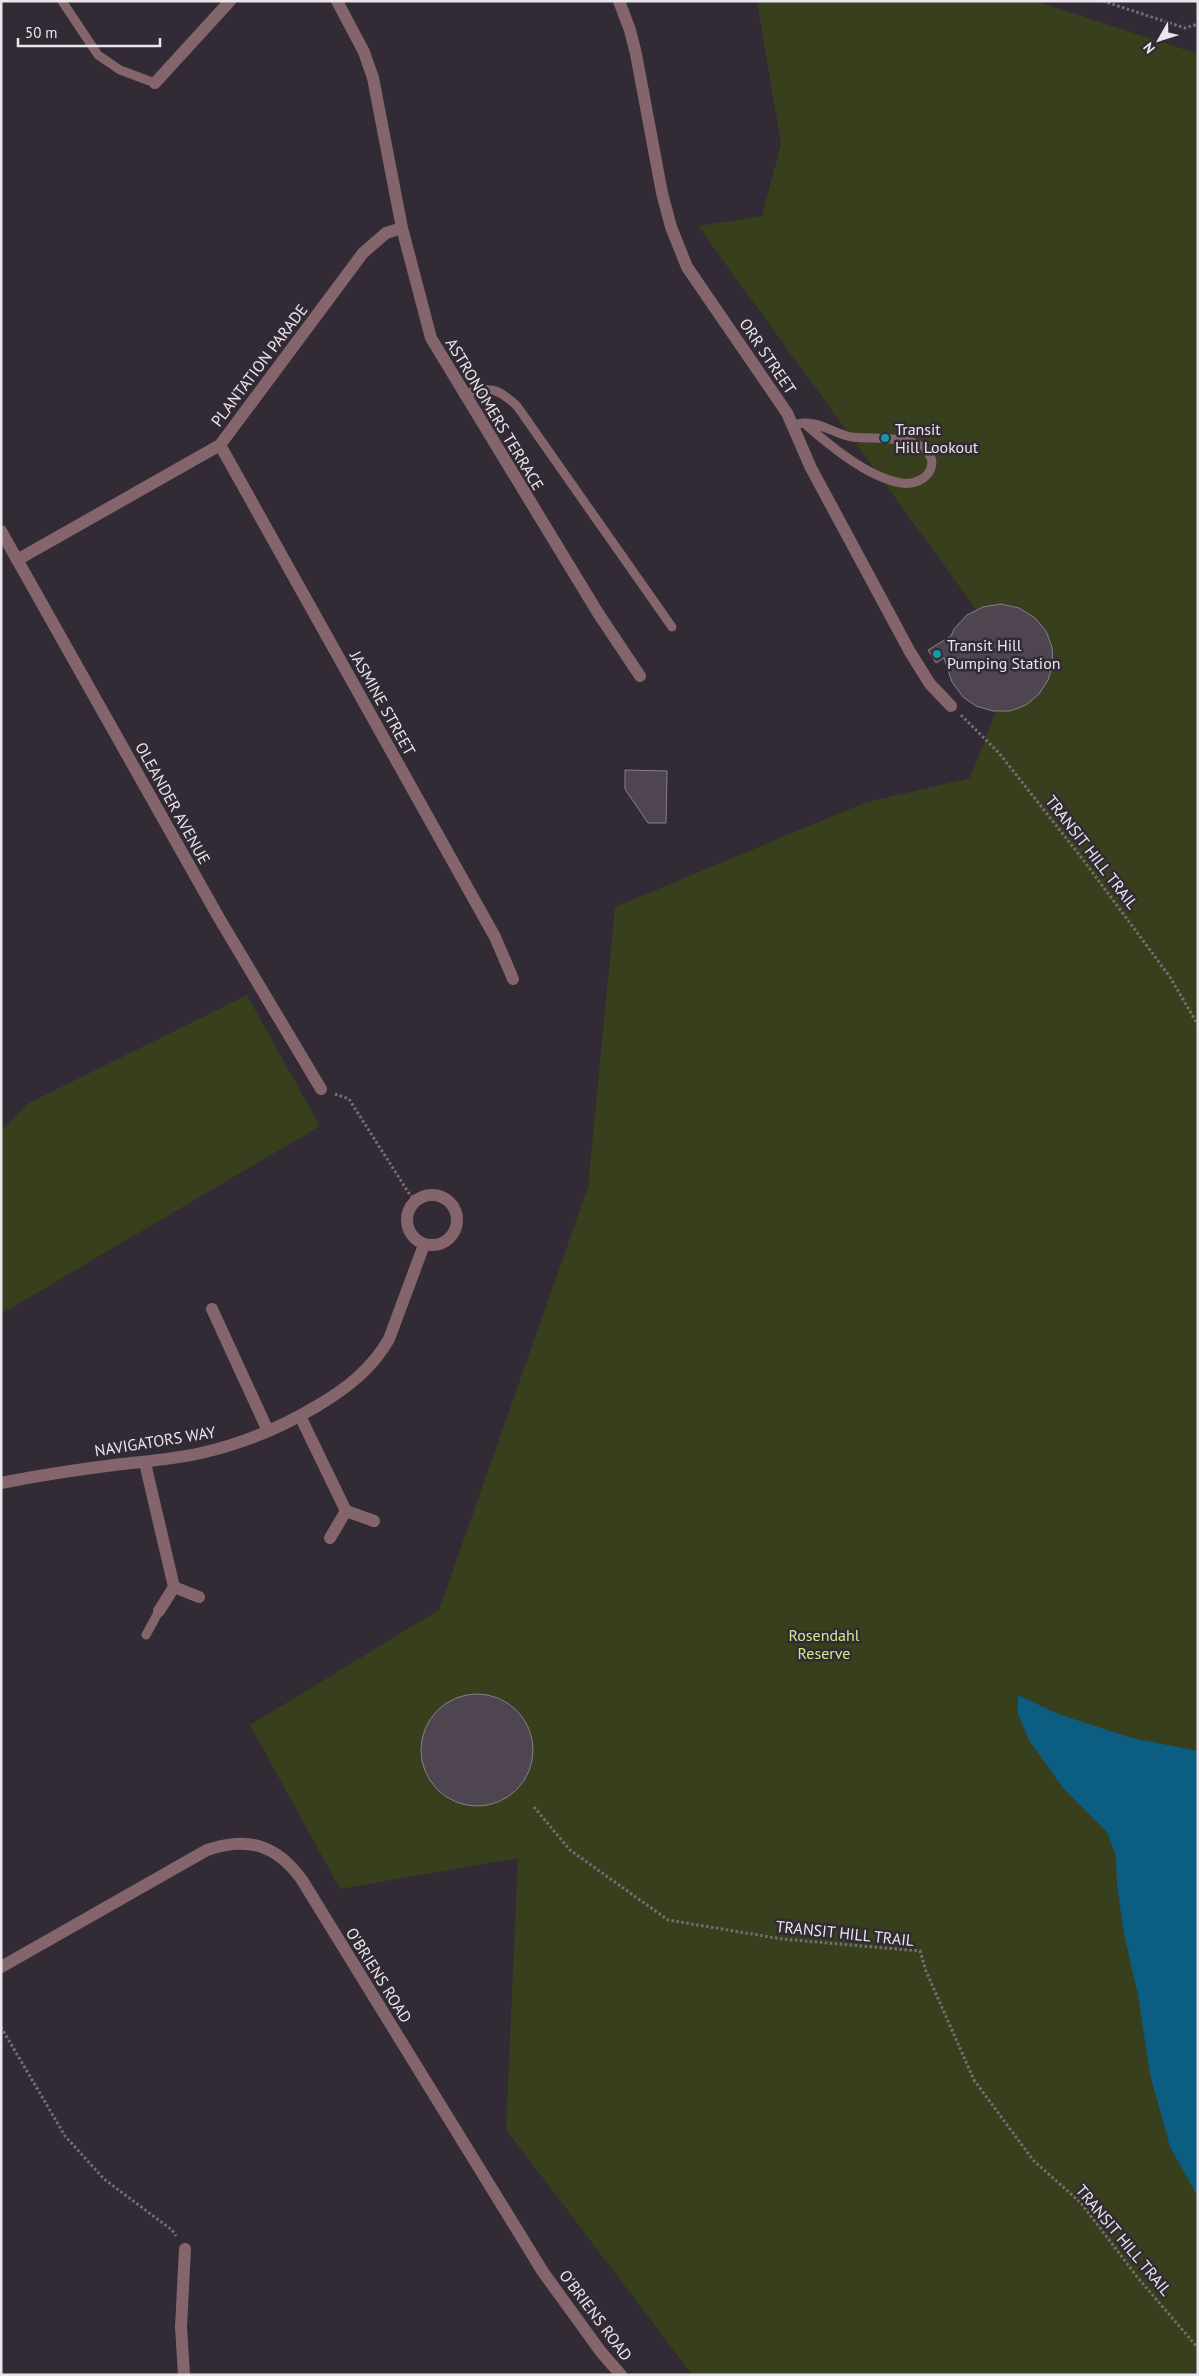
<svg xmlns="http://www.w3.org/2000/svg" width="1199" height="2376" viewBox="0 0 1199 2376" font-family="'PT Sans',sans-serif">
	<rect width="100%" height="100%" fill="#322a35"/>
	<path fill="#383f1c" d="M757,1h279l162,53v2321h-506l-186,-246 12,-271 -178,31 -90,-164 189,-115 149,-423 27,-280 249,-104 106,-25 45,-115 -317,-437 64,-10 19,-72z
		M247,995l73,131 -319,188v-183l26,-27z"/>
	<path fill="#0c5d82" d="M1018,1695l40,19 74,24 66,13v446l-28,-50 -20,-73 -12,-79 -14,-61 -7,-49 -1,-29 -9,-24 -44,-44 -34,-48 -11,-26z"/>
	<path fill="#4e4551" stroke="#887e8c" d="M1001,604l18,4 16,10 11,13 6,16 1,17 -5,16 -9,14 -13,11 -16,6h-17l-17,-5 -13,-9 -11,-15 -8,-24 -8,5 -8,-13 23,-14 3,-7 13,-14 16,-8z
		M625,770l42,1 -1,52h-18l-23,-34z
		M421 1750a56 56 0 1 1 112 0a56 56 0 1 1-112 0Z"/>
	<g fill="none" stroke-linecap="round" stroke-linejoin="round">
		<path stroke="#756d77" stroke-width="3" stroke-dasharray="2.5 2.5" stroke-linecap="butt" d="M1103,1l82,27 13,-4
			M961,715l38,38 82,104 89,120 28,48
			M335,1094l14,5 61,96 6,5
			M534,1807l36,43 98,70 114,19 138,12 6,20 48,109 59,80 48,43 57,75 60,70
			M1,2027l64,109 39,43 68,51 4,6"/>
		<path stroke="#84656b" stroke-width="9" d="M62,1l36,54 22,15 35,13
			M463,394c27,-7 34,-7 54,12l155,221
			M792,425l12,-2c25,22 63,54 97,60 28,4 45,-26 15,-39 -14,-7 -48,-5 -65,-7 -16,-3 -31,-15 -47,-14
			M146,1635l13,-24"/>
		<path stroke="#84656b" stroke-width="12" d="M337,1l27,51 9,26 29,150 29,110 167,275 42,63
			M619,1l11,29 6,24 26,139 9,34 16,40 100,146 24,55 99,184 20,32 21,22
			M155,83l75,-82
			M220,445l275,492 18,42
			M1,531l218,387 102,171
			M17,560l203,-115 143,-192 23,-20 16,-5
			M407 1220a25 25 0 1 1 50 0a25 25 0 1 1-50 0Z
			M212,1309l56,122
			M300,1416l46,95
			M145,1463l29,124
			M1,1483c40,-8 80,-14 121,-19 26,-3 53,-5 79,-11 40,-9 81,-26 116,-47 29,-17 55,-37 72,-67l35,-94
			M330,1538l16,-27 28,10
			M159,1611l15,-24 25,10
			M1,1967l206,-117c41,-14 70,-5 95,30l241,392 58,80 20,23
			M184,2375l-3,-48 4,-78"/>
	</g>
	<g fill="#0f9aa8" stroke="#322a35" stroke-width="2">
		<circle cx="885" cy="438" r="5"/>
		<circle cx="937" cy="654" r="5"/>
	</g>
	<g text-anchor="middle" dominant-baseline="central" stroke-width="5" stroke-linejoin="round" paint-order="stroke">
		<g font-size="16" fill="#ebe5ec" stroke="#322a35">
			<text transform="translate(768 356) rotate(56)">ORR STREET</text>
			<text transform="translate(259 365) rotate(-53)">PLANTATION PARADE</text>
			<text transform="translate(495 414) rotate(59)">ASTRONOMERS TERRACE</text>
			<text transform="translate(383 703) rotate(61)">JASMINE STREET</text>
			<text transform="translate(173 803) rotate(61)">OLEANDER AVENUE</text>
			<text transform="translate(1092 852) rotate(52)">TRANSIT HILL TRAIL</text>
			<text transform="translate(155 1441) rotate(-9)">NAVIGATORS WAY</text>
			<text transform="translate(845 1933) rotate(6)">TRANSIT HILL TRAIL</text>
			<text transform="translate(379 1975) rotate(58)">O'BRIENS ROAD</text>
			<text transform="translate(1124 2240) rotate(50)">TRANSIT HILL TRAIL</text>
			<text transform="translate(596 2315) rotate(53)">O'BRIENS ROAD</text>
		</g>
		<g font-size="16" fill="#ebe5ec" stroke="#322a35" text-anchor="start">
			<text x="895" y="429">Transit<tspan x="895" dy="18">Hill Lookout</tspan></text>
			<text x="947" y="645">Transit Hill<tspan x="947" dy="18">Pumping Station</tspan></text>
		</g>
		<g font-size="16" fill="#d4e888" stroke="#322a35">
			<text x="824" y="1635">Rosendahl<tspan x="824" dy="18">Reserve</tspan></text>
		</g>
	</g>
	<rect width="1199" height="2376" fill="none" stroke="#ebe5ec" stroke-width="5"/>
	<g transform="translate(1159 40) rotate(231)" stroke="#322a35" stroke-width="4" paint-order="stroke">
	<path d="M0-4L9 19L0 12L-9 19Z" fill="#ebe5ec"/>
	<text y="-8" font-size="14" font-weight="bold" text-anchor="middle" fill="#ebe5ec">N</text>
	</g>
	<path d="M18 38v8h142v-8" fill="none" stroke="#ebe5ec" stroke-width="2.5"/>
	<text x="25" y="38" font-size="15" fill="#ebe5ec" stroke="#322a35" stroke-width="4" paint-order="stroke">50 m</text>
</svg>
